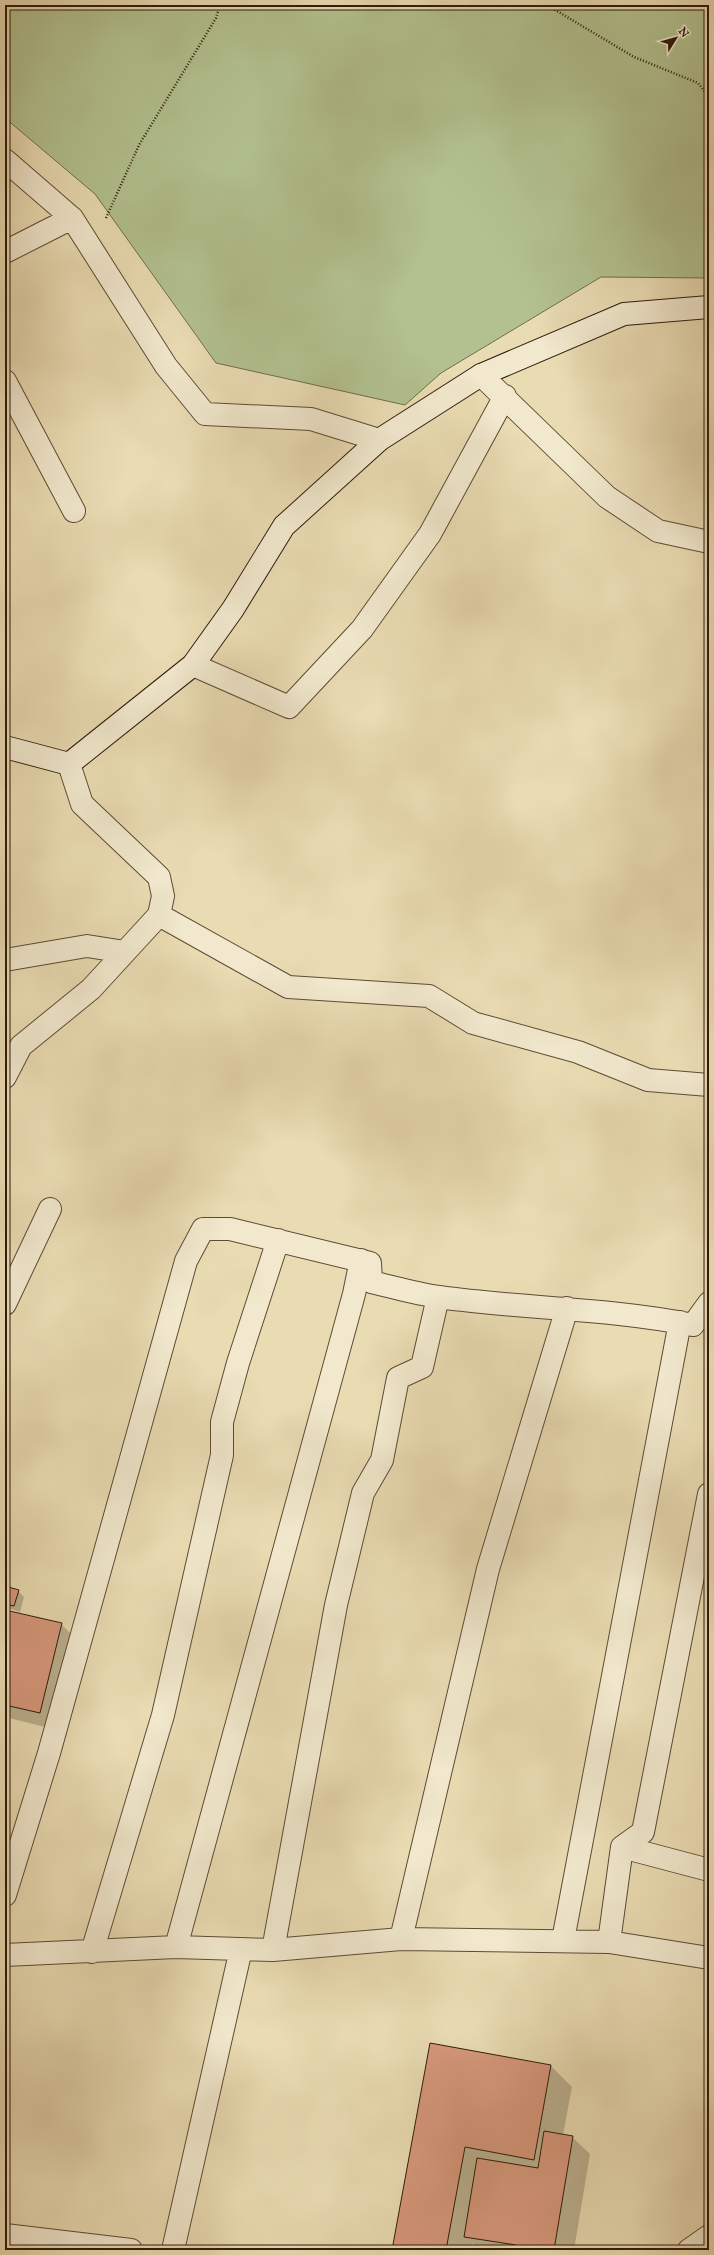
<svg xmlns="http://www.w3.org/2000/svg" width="714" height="2255" viewBox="0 0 714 2255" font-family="'IM FELL Great Primer',serif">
	<rect width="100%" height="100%" fill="#e9dbb2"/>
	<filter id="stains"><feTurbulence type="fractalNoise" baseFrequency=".005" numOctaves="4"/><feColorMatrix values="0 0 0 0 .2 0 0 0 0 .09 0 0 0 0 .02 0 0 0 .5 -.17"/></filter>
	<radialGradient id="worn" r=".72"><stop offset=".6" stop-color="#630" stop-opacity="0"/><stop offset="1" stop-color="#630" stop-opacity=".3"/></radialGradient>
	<path fill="#b2c18f" stroke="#706e4c" d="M5,5h704v273l-108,-1 -160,96 -36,32 -189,-42 -121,-169 -90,-76z"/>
	<path fill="#0003" d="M5,1587l13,4 6,6 -4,15 -15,-5z
		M5,1611l56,13 17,17 -21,89 -52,-13z
		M430,2044l121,22 21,21 -9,48 9,2 18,17 -16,96h-95l-7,-7 -2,7h-77z"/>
	<path fill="#d6987b" stroke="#2f1b0a" d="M5,1586l14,4 -5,16 -9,-2z
		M5,1610l57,13 -22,90 -35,-8z
		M430,2043l121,22 -17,95 -69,-13 -19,103h-54z
		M544,2131l29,5 -19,114h-38v-5l-52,-8 13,-79 61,10z"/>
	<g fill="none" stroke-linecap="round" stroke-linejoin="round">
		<defs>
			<path id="minor" d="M5,160l67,58 94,148 39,48 106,5 68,21
				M5,252l67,-34
				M481,375l126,122 51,34 51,11
				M5,381l69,130
				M193,665l96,42 73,-78 68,-95 75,-138
				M159,915l129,72 141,9 44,27 105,29 70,28 61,5
				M5,960l82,-14 38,6
				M5,1077l16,-31 70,-57 68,-74 4,-19 -4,-19 -77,-73 -13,-40
				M5,1304l45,-95
				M622,1847l87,23
				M5,1895l44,-142 137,-492 17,-32h27l140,34 1,19c22,5 45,12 68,15 85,12 170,11 254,28l16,-22
				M401,1939l87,-370 79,-261
				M563,1940l117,-618
				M609,1942l13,-95 21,-15 66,-338
				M176,1947l178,-653 7,-34
				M273,1950l63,-345 27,-112 19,-33 16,-82 24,-11 16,-70
				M92,1952l71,-237 59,-260v-33l16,-59 40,-123
				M5,1955l171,-8 97,3 128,-11 208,3 100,16
				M5,2235l126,15
				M173,2250l68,-301"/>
			<path id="tertiary" d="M689,2250l20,-14"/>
			<path id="secondary" d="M5,747l64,17 124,-99 40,-56 51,-83 95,-86 102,-65 143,-61 85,-7"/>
		</defs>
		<use href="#minor" stroke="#5e4b34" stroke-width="24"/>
		<use href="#tertiary" stroke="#5e4b34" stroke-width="24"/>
		<use href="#secondary" stroke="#2f1b0a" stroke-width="24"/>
		<path stroke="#2f1b0a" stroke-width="2.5" stroke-dasharray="1 2" stroke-linecap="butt" d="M547,5l87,52 64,26 11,14
			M106,218l33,-73 77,-127 4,-13"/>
		<use href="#minor" stroke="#f1e8cd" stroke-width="22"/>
		<use href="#tertiary" stroke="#f1e8cd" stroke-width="22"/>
		<use href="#secondary" stroke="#f1e8cd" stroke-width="22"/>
	</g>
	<rect width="714" height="2255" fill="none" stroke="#e9dbb2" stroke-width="20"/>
	<rect x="6" y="6" width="702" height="2243" fill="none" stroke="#2f1b0a" stroke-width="2"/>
	<rect x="10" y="10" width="694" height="2235" fill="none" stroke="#2f1b0a"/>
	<g transform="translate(676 38) rotate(53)" stroke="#f1e8cd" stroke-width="3" paint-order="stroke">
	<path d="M0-3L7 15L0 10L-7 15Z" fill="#2f1b0a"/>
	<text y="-6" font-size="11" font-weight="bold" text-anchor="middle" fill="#2f1b0a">N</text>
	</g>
	<rect width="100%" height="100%" filter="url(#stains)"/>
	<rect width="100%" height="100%" fill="url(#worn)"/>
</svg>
